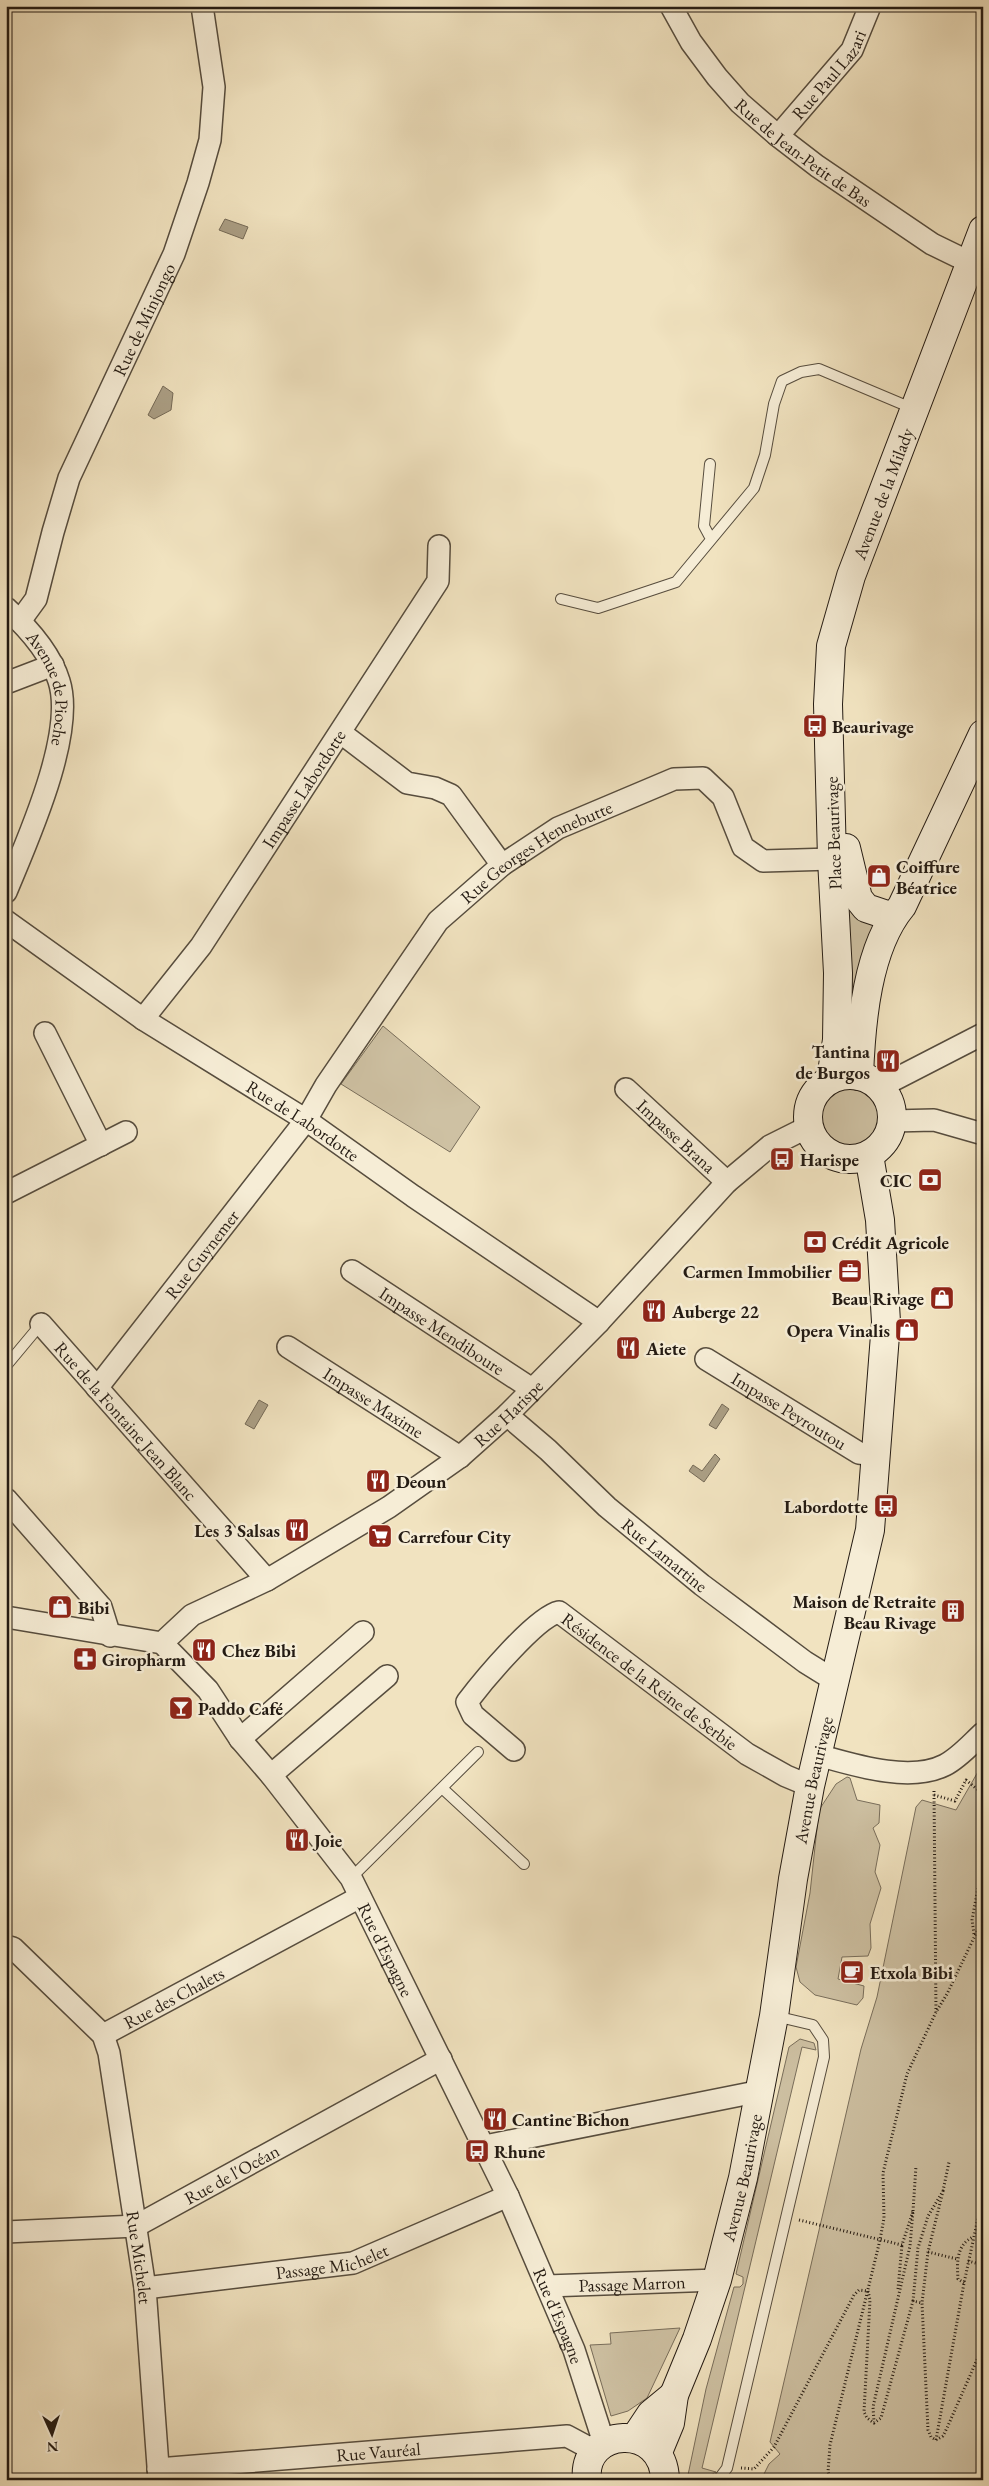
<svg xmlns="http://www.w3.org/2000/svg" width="989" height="2486" viewBox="0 0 989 2486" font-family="'EB Garamond',serif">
	<rect width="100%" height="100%" fill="#f1e3c0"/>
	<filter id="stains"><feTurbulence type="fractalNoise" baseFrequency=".004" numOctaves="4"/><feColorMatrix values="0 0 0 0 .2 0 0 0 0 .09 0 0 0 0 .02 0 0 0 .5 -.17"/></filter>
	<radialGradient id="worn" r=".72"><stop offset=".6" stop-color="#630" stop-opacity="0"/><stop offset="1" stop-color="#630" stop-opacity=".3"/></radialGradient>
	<path fill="#cec1a3" stroke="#796e5b" d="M843,894l36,29 -30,116z
		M383,1026l97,81 -30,45 -109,-68z
		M819 1116a30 30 0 1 1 60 0a30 30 0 1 1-60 0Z
		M983,1763v717h-222l8,-16 11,-10 -10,-12 91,-393 16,-52 39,-190 6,-7 34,10z
		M847,1777l3,1 7,22 23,5 -1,18 -6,5 7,17 -5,27 6,16 -11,36 1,24 -3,8 -26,1 -4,22 26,7 -1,12 -6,7 -42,-10 -15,-13 -4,-15 14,-74 9,-83 17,-26z
		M800,2039l14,4 2,7 -14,-3 -100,421 14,4c-9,5 -19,10 -28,3l18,-86 28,-102h6l3,-3v-7l-7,-3 53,-227z
		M680,2328l-33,70 -19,13 -17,5 -21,-71 21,-1 -1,-11z"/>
	<path fill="#ab9f85" stroke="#756a57" d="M225,219l23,8 -5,12 -24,-9z
		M163,386l10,7 -2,17 -17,9 -6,-4z
		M259,1400l9,5 -14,24 -9,-5z
		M722,1404l7,5 -13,20 -7,-4z
		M715,1454l5,5 -16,23 -15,-11 4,-6 9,6z"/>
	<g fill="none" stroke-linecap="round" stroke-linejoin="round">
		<defs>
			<path id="service" d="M710,464l-6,62 7,13
				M561,599l37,9 78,-26 78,-94 11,-33 9,-51 8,-23 19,-9 18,-3 95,40
				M6,1366l35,-42
				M442,1788l82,76
				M351,1878l127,-126
				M718,2480l9,-12 97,-411 -1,-17 -10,-15 -38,-9"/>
			<g id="minor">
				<path id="s1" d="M671,6l20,36 26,35 23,26 38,33 39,30 115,78 39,19"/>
				<path id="s2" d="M778,136l74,-86 18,-44"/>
				<path id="s3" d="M6,608c22,20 44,44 53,73 17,53 -32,160 -53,211"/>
				<path id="s4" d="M20,621l16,-22 17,-67 16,-54 105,-224 24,-71 12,-43 4,-53 -12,-81"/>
				<path d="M6,683l47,-18"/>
				<path d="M341,733l66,50 28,5 16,7 51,70"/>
				<path id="s5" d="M6,921l137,98 163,101 107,76 186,126"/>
				<path id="s6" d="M143,1019l58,-73 237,-365 1,-35"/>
				<path d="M45,1033l56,112"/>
				<path d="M880,1087l103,-53"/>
				<path id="s7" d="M626,1089l101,93"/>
				<path d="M892,1121l42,-1 49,14"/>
				<path d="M6,1193l120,-61"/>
				<path id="s8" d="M352,1271l180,118"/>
				<path id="s9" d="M41,1324l226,256"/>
				<path id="s10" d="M288,1347l172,110"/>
				<path id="s11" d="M706,1359l153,94 16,2"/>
				<path id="s12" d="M97,1388l209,-268 20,-35 112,-164 64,-56 56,-37 116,-49 29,-1 20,19 20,50 20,14 69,-2"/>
				<path id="s13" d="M507,1415l41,35 59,57 95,78 103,77 29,18"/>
				<path d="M6,1499l95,108 9,29"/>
				<path id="s14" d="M6,1617l156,26 46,47 32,49 31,36 80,103 157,318 66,154 30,93"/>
				<path id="s15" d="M162,1643l30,-28 75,-35 122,-73 71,-50 47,-42 92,-93 128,-140 43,-36 38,-19"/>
				<path d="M240,1739l123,-107"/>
				<path id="s16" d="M514,1750l-41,-35 -6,-13c16,-21 69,-85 92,-90l188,142 39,22 24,10"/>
				<path d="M818,1755c36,10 92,28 127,10 14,-7 27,-22 38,-32"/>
				<path d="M271,1775l116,-99"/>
				<path id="s17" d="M6,1946l7,2 90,87 6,18 36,235 14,192"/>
				<path id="s18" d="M103,2035l257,-138"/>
				<path d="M485,2146l276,-55"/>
				<path id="s19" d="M6,2232l130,-6 305,-167"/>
				<path id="s20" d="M547,2286l170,-6"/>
				<path id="s21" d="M145,2288l208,-25 155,-67"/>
				<path id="s22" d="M158,2469l409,-33 28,15"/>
			</g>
			<g id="secondary">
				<path d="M846,848l12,50 8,10 27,9"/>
				<circle cx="850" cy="1117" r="42"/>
				<path d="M859,1076c2,-53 8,-128 43,-170l81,-172"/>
				<path id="s23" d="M831,1079l6,-39 1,-67 -6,-114 -4,-155 3,-58 20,-70 132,-346"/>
				<path d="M635,2438l16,-24 23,-19"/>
				<path id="s24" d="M658,2452l12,-29 4,-28 23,-56 20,-59 26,-102 31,-162 19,-137 17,-93 60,-256 16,-208 -6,-102 -11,-65"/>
				<path d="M587,2480c-6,-53 77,-59 78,0"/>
			</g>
		</defs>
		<use href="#service" stroke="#574d3e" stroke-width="12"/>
		<use href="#minor" stroke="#574d3e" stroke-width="24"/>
		<use href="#secondary" stroke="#241b13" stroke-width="30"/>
		<path stroke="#241b13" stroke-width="3" stroke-dasharray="1 2.5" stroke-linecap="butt" d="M934,1791l2,221
			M934,1795l21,6 11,-21 17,14
			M974,1934l-2,-14 11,-59
			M943,2191l6,-29
			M913,2211l3,-45
			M799,2220l103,25 11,-34 -3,35 -37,161 1,15
			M928,2252l29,7
			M968,2261l15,4
			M964,2283l-6,-4c-1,-16 -2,-34 15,-42
			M898,2289l4,-44
			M868,2291l2,9 -6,112 3,6 7,5 7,-5 32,-117 9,2 6,127 3,7 5,3 7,-4 4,-8 36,-82
			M913,2301l5,-53 10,-32 15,-25 -15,61 -6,51
			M936,2440l28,-157 19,-88
			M741,2468l13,1 20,-22 80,-152 5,-5 8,1
			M831,2480l-3,-8 2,-27 50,-205 4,-22 -1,-45 24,-99 29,-62 11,-18 36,-75"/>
		<use href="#service" stroke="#f6edd6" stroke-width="10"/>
		<use href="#minor" stroke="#f6edd6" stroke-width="21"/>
		<use href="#secondary" stroke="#f6edd6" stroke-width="28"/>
	</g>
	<defs>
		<symbol id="bus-square" viewBox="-11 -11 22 22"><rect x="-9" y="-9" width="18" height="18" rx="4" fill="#8f2418" stroke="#f6edd6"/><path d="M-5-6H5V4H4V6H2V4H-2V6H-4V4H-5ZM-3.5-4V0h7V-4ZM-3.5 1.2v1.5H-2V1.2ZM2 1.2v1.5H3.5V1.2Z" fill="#fff"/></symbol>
		<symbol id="shop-square" viewBox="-11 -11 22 22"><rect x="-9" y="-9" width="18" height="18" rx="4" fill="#8f2418" stroke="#f6edd6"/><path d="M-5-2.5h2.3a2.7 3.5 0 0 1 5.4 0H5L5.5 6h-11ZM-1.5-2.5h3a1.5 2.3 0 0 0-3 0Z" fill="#fff"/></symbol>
		<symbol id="restaurant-square" viewBox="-11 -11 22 22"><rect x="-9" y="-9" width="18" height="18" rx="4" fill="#8f2418" stroke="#f6edd6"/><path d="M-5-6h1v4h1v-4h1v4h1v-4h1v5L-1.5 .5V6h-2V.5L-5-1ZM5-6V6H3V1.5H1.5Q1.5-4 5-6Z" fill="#fff"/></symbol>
		<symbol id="bank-square" viewBox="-11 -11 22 22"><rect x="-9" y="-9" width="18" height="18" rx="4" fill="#8f2418" stroke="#f6edd6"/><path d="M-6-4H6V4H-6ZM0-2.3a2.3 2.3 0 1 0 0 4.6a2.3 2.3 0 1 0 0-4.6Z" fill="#fff"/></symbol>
		<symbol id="office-square" viewBox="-11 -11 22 22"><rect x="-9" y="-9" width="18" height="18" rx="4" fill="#8f2418" stroke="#f6edd6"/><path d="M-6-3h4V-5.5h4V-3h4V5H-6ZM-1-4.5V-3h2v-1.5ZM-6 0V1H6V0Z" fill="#fff"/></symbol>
		<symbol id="supermarket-square" viewBox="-11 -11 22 22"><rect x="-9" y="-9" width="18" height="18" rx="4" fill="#8f2418" stroke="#f6edd6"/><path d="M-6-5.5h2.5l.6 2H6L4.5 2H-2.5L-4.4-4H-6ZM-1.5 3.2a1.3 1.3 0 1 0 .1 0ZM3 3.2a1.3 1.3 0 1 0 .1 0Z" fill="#fff"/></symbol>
		<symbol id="building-square" viewBox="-11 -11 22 22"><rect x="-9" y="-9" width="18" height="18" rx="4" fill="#8f2418" stroke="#f6edd6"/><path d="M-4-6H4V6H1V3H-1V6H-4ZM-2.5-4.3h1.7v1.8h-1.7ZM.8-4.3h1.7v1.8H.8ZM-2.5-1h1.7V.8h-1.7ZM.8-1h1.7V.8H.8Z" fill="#fff"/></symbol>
		<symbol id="pharmacy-square" viewBox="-11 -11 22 22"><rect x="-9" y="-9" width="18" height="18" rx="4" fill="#8f2418" stroke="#f6edd6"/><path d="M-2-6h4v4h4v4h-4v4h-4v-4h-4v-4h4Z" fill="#fff"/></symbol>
		<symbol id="bar-square" viewBox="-11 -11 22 22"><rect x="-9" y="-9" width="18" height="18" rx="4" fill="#8f2418" stroke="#f6edd6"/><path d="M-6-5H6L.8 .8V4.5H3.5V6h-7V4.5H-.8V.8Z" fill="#fff"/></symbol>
		<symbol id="cafe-square" viewBox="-11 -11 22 22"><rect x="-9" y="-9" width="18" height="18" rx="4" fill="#8f2418" stroke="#f6edd6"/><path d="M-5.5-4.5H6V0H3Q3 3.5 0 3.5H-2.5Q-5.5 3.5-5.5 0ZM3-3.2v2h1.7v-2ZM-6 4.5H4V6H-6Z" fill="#fff"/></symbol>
	</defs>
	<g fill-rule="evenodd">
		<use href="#bus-square" x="801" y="712" width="28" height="28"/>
		<use href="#shop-square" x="865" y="862" width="28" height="28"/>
		<use href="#restaurant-square" x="874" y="1047" width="28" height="28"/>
		<use href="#bus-square" x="768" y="1145" width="28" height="28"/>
		<use href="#bank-square" x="916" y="1166" width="28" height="28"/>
		<use href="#bank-square" x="801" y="1228" width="28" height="28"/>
		<use href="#office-square" x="836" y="1257" width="28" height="28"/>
		<use href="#shop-square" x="928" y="1284" width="28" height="28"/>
		<use href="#restaurant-square" x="640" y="1297" width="28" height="28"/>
		<use href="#shop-square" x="893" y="1316" width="28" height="28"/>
		<use href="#restaurant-square" x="614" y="1334" width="28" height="28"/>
		<use href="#restaurant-square" x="364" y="1467" width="28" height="28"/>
		<use href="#bus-square" x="872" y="1492" width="28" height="28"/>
		<use href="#restaurant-square" x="283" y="1516" width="28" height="28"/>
		<use href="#supermarket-square" x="366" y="1522" width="28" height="28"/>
		<use href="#shop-square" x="46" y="1593" width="28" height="28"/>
		<use href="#building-square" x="939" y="1597" width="28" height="28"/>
		<use href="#restaurant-square" x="190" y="1636" width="28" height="28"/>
		<use href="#pharmacy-square" x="71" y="1645" width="28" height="28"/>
		<use href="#bar-square" x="167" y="1694" width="28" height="28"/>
		<use href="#restaurant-square" x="283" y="1826" width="28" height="28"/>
		<use href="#cafe-square" x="838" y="1958" width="28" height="28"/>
		<use href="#restaurant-square" x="481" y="2105" width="28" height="28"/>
		<use href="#bus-square" x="463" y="2137" width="28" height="28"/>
	</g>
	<g text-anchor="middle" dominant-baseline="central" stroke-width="5" stroke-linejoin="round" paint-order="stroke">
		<g font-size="18" fill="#241b13" stroke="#f6edd6">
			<text stroke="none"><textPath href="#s2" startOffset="80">Rue Paul Lazari</textPath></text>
			<text stroke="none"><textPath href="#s1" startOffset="200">Rue de Jean-Petit de Bas</textPath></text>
			<text stroke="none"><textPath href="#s4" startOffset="328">Rue de Minjongo</textPath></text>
			<text stroke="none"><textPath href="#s23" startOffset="595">Avenue de la Milady</textPath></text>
			<text stroke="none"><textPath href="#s3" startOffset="96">Avenue de Pioche</textPath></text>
			<text stroke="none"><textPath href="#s6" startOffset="281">Impasse Labordotte</textPath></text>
			<text transform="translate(833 833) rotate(-92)">Place Beaurivage</text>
			<text stroke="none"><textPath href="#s12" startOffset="700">Rue Georges Hennebutte</textPath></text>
			<text stroke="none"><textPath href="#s5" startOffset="358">Rue de Labordotte</textPath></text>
			<text stroke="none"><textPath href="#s7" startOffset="69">Impasse Brana</textPath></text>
			<text stroke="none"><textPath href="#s12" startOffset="170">Rue Guynemer</textPath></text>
			<text stroke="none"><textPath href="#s8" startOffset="108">Impasse Mendiboure</textPath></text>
			<text stroke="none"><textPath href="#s10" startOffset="102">Impasse Maxime</textPath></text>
			<text stroke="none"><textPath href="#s11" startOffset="98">Impasse Peyroutou</textPath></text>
			<text stroke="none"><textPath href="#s15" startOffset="418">Rue Harispe</textPath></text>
			<text stroke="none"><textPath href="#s9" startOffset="129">Rue de la Fontaine Jean Blanc</textPath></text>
			<text stroke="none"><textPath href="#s13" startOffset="211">Rue Lamartine</textPath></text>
			<text stroke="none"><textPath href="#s16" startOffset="312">Résidence de la Reine de Serbie</textPath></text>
			<text stroke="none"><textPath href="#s24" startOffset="692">Avenue Beaurivage</textPath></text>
			<text stroke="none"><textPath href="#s14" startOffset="540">Rue d'Espagne</textPath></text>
			<text stroke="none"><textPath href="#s18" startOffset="80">Rue des Chalets</textPath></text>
			<text stroke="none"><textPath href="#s19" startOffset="239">Rue de l'Océan</textPath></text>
			<text stroke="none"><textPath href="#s24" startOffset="288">Avenue Beaurivage</textPath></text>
			<text stroke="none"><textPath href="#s17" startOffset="358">Rue Michelet</textPath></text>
			<text stroke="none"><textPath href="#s21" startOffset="189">Passage Michelet</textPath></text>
			<text stroke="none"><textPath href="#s20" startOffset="85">Passage Marron</textPath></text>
			<text stroke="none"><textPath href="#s14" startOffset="945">Rue d'Espagne</textPath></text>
			<text stroke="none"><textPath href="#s22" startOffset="221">Rue Vauréal</textPath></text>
		</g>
		<g font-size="18" font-weight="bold" fill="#241b13" stroke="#f6edd6" text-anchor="start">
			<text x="832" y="726">Beaurivage</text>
			<text x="896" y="866">Coiffure<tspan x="896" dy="21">Béatrice</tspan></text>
			<text x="870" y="1051" text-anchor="end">Tantina<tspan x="870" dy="21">de Burgos</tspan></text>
			<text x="800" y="1159">Harispe</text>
			<text x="912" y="1180" text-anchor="end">CIC</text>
			<text x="832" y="1242">Crédit Agricole</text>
			<text x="832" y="1271" text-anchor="end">Carmen Immobilier</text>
			<text x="924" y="1298" text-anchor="end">Beau Rivage</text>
			<text x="672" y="1311">Auberge 22</text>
			<text x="890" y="1330" text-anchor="end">Opera Vinalis</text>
			<text x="646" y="1348">Aiete</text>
			<text x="396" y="1481">Deoun</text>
			<text x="868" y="1506" text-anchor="end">Labordotte</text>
			<text x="280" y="1530" text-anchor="end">Les 3 Salsas</text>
			<text x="398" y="1536">Carrefour City</text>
			<text x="936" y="1601" text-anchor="end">Maison de Retraite<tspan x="936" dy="21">Beau Rivage</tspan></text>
			<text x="78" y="1607">Bibi</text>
			<text x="222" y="1650">Chez Bibi</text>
			<text x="102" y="1659">Giropharm</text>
			<text x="198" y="1708">Paddo Café</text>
			<text x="314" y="1840">Joie</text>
			<text x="870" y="1972">Etxola Bibi</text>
			<text x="512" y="2119">Cantine Bichon</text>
			<text x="494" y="2151">Rhune</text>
		</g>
	</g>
	<rect width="989" height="2486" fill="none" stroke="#f1e3c0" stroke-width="25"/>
	<rect x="8" y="8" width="974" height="2471" fill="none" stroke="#241b13" stroke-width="2.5"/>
	<rect x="12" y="12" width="964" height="2461" fill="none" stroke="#241b13"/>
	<g transform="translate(52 2434) rotate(177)" stroke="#f6edd6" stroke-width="4" paint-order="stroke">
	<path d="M0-4L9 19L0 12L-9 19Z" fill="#241b13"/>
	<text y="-8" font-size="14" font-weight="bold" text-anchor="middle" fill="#241b13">N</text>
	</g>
	<rect width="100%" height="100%" filter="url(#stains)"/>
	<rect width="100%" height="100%" fill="url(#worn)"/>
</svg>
